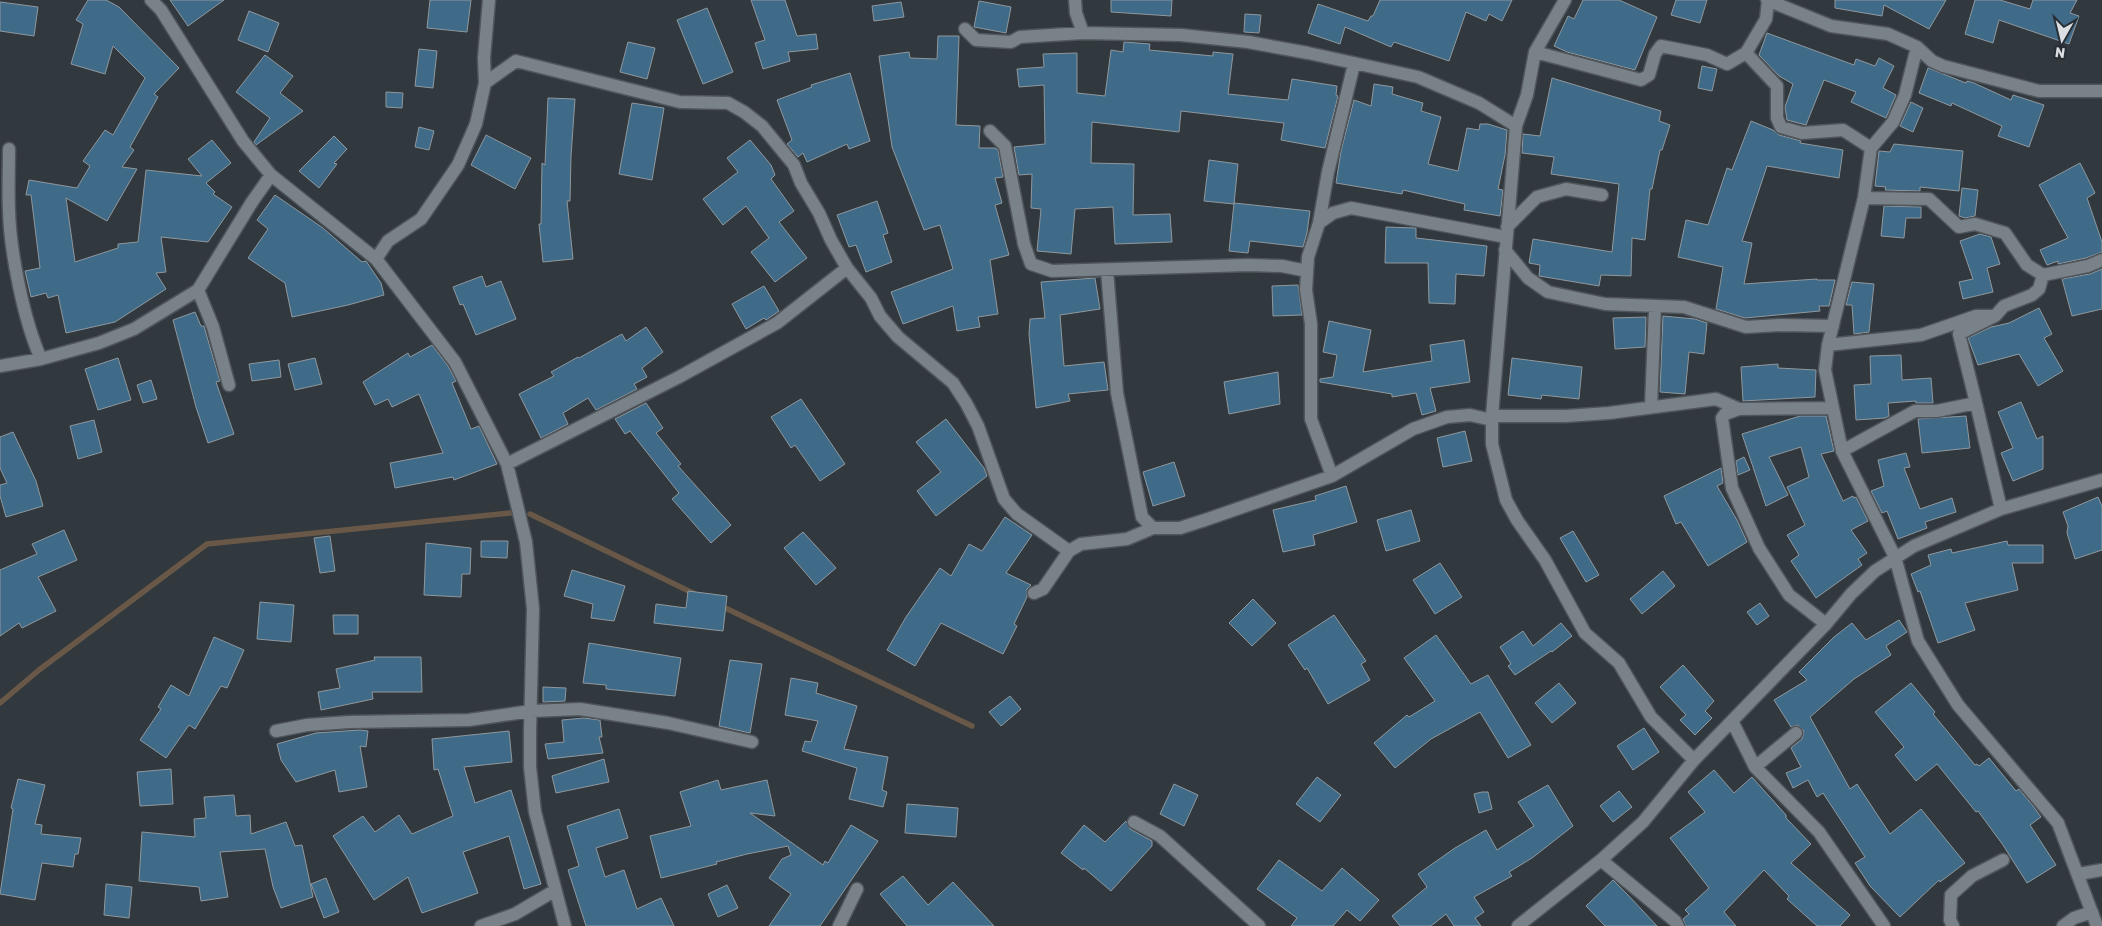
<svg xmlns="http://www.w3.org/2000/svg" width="2102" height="926" viewBox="0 0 2102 926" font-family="Rubik,sans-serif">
	<rect width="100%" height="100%" fill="#31383e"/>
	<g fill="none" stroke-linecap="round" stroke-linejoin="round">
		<path stroke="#695847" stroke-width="5.5" d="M530,514l167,81
			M719,605l253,121
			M0,703l39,-33 168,-126 304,-31"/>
	</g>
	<path fill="#3f6b89" stroke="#8f989e" d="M88,0h18l13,7 60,61 -25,26 4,3 -28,50 4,3 -12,17 15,2 -30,52 -41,-23 9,64 43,-14v-4l20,-2 8,-72 56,6 -14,-17 24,-19 19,23 -25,20 9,9 -2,2 19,13 -24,35 -47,-5 5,35 -10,1 10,16 -51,33 -49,11 -8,-38 -10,3 -2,-5 -15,4 -6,-26 15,-3 -9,-73h-5l3,-15 48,8 13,-22 -7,-5 22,-31 8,5 32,-57 -32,-32 -8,28 -34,-10 12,-40 -7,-4z
		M170,0h54l-36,26z
		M430,0h41l-4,32 -40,-4z
		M751,0h34l12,36 19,-2 2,15 -30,3 2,9 -27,8 -8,-26 10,-3z
		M1111,0h61l-1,16 -60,-4z
		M1380,0h132l-10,21 -13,-7 -3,7 -20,-9 -17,49 -55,-19 -3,5 -46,-20 -5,17 -32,-11 10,-29 50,17 3,-5h2z
		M1583,0h36l38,17 -22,53 -68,-18 -13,-6 14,-30 6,3z
		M1676,0h31l-7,23 -29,-8z
		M1835,0h111l-17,29 -45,-24 -2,11 -47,-8z
		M1975,0h25l30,9 3,-9h44l-7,13 9,3 -10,28 -70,-24 -6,23 -28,-9z
		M979,1l32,6 -5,26 -32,-6z
		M0,2l38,5 -4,29 -34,-5z
		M901,2l3,15 -30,4 -2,-15z
		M707,8l26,64 -30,12 -26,-64z
		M249,11l30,12 -11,29 -30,-12z
		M1245,14l16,1 -2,18 -15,-1z
		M1767,33l87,32 2,-6 19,7 4,-8 15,8 -11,22 13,7 -10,23 -35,-16 5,-10 -32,-12 -18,45 -19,-5 -2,-13 8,-23 -14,-8 -20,-21z
		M938,36h21l-3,89 24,1 -1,22h16l3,2 5,27 -8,1 7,25 -7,2 14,50 -19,5 8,54 -20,3 2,10 -23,4 -4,-25 -50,18 -12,-32 62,-23 -13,-44 -16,5 -32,-83 -13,-91 30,-4 1,6 27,1z
		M628,42l27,6 -8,31 -27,-7z
		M1124,42l26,2 -1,6 64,6v-4l20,2 -5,40 60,6 4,-21 45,7 -1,9 2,1 -13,52 -44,-8 3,-17 -103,-12 -2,21 -87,-10 -1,41 43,1 -1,51 37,-1 2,28 -57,2 -2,-37 -38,2 -4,45 -34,-3 4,-42 -10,-1 1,-34 -13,1 -5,-28 31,-3 -1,-59 -25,2 -2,-18 27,-2 -1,-13 34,-1v40l28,3 6,-46 12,2z
		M419,49l18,2 -4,37 -18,-2z
		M265,55l28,21 -13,17 23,18 -47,34 -2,-3 16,-24 -34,-26z
		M1702,66l15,3 -5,22 -14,-3z
		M1928,68l38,15 1,-2 7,2 37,17 2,-5 31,10 -15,42 -31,-11 4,-10 -50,-23 -1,3 -32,-13z
		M850,73l20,68 -21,8 -2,-5 -40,18 -4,-9 -5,4 -11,-13 5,-4 -15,-40 35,-13 -1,-2z
		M1552,78l109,33 -2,10 11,4 -8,25h-2l-8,39h-2l-5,51 -13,-2 -1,38 -30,-1 -2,11 -60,-10 1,-11 -11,-2 4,-24 79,13 7,-68 -68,-10 3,-17 -32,-4 1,-19 17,2z
		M1374,84l19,3 -1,7 31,9 -2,8 20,6 -13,47 30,7 9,-43 12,2 1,-6h8l19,6 -2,25 -7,34 5,1 -3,26 -36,-6 1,-6 -62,-14 -1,4 -66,-11 5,-32 13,-51 17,6z
		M386,92l17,1 -1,15 -16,-1z
		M548,98l27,1 -4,57 -1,45h-3l6,58 -30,3 -4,-38h2l1,-61 3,2z
		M1911,102l12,6 -10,24 -13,-6z
		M632,103l32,5 -12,72 -33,-6z
		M1751,121l22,9 6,5 22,6 -1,2 43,7 -4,28 -72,-12 -25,75 10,2 -8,41 73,-5v1h18l-6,26h-10l1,5 -75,7 -29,-9 7,-42 -45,-10 8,-37 22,5 19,-57 5,2z
		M419,127l15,4 -5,19 -14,-3z
		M486,135l45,23 -16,31 -44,-24z
		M334,136l13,13 -13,14 3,1 -18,24 -20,-17z
		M750,140l21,25 4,10 -4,4 23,32 -15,11 28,36 -32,24 -24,-30 18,-14 -23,-32 -23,19 -20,-26 35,-27 -11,-14z
		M1894,144l69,7 -4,40 -39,-4v4l-35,-1 1,-3 -11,-1 4,-35 11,1z
		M1209,160l29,4 -4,40 -30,-3z
		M2080,163l15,30 -8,5 15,44v10l-16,6 -28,6v-3l-11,4 -7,-15 28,-12 -29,-53z
		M1962,188l16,2 -3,26 -10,2 -6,-2z
		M275,195l48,33 39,34 4,-1 15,22 3,12 -36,10 -56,12 -7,-34 -37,-25 20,-29 -11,-9z
		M877,201l11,32 -5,2 9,27 -26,10 -10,-27 -7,2 -12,-32z
		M1234,203l76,8 -3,22 -4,14 -53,-6 -2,12 -19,-2z
		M1884,206l37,1v11h-15l-2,20 -23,-2z
		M1386,227l30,1v10l71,8 -3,30 -28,-2 -1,30 -26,-1 -1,-40h-43z
		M1980,234l11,3 9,27 -13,4 6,24 -30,7 -4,-17 14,-3 -13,-38z
		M2102,269v40l-30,7 -10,-37 28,-5z
		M482,276l4,11 15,-6 15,38 -40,16 -13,-31 -3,1 -7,-18z
		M1095,278l5,31 -40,6 4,51 40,-4 4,28 -40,4 2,7 -34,7 -7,-74 1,-15 15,-1 -4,-36z
		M1852,282l22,2 -5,48 -15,2 -2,-29h-6z
		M1298,285l4,30 -29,1 -1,-30z
		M764,286l15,25 -13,9 -2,-2 -18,11 -14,-25z
		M2039,308l13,26 -8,4 19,33 -25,15 -19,-32 -41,11 -10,-27 23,-11 18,-4z
		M195,312l6,14h3l1,4 15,51 -4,1 18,52 -26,9 -12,-36 -23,-87z
		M1663,316l32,3 12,4 -3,31 -15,-2 -4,42 -25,-2z
		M1646,317l-1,30 -30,2 -2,-31z
		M1329,321l42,9 -8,42 69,-11 -2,-16 34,-5 6,42 -40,6 6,23 -14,4 -6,-22 -24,4v-3l-72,-12v-3l13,-2 4,-22 -14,-3z
		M646,327l17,25 -21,16 5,9 -13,7 3,5 -41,21 -8,-12 -25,15 5,11 -27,14 -22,-44 35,-18 -3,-4 27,-15 1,1 43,-24 4,7z
		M432,345l16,21 8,15 -4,2 19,46 8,-3 18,38 -43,16 -1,-3 -58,11 -5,-25 53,-10 -24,-59 -27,13 -4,-8 -13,6 -12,-23 45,-29 2,4z
		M1901,355l1,25 29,-2 2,25h-17v-2l-28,2 1,13 -4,2 -29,2 -2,-35 17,-1 -1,-28z
		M118,358l13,42 -33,10 -13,-41z
		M315,358l7,26 -27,6 -7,-26z
		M1512,358l70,9 -3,32 -37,-4 -1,4 -33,-4z
		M279,360l2,17 -29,4 -3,-17z
		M1778,364v4l38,2 -1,27 -72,4 -2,-34z
		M1278,372l2,32 -51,10 -5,-32z
		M151,380l6,19 -14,4 -6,-18z
		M801,399l44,65 -25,17 -25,-36 -4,3 -20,-31z
		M2021,402l16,37 6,-3v33l-30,12 -12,-28 12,-5 -15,-36z
		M646,403l17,25 -7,5 25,31 -3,2 53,59 -20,18 -39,-44 7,-6 -49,-62 -5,3 -10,-15z
		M1800,416h26l8,35 -13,3 22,47 10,-5 1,2 2,-1 12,24 -17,9 16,23 -9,6 4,6 -46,33 -25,-37 8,-6 -12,-20 18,-10 -18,-38 22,-10 -8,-30 -32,10 19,38 -22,11 -24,-72z
		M1966,416l4,32 -48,5 -4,-34z
		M946,419l38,49 3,8 -51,40 -19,-25 24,-19 -25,-30z
		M94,420l8,32 -24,7 -8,-33z
		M1465,431l7,30 -29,6 -6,-29z
		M13,432l23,49 7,25 -37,11 -6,-21v-11l7,-2 -7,-15v-31z
		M1906,453l4,14 -6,1 16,41 32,-11 4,14 -31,10 2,6 -29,11 -11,-28 -5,2 -11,-22 13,-5 -6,-26z
		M1744,457l6,13 -12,5 -2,-14z
		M1174,462l11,34 -32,10 -10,-34z
		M1721,468l2,15 -6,3 20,34 10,22 -39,24 -27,-44 -5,2 -12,-28z
		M1346,486l11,36 -44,13 2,10 -32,7 -10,-42 43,-10 -1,-4z
		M2098,497l4,9v44l-27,9 -8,-26 1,-7 -5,-14z
		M1411,510l9,31 -34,10 -9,-31z
		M1005,517l27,18 -26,38 25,12 -4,4v8l-13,27 3,2 -14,28 -62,-31 -26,43 -28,-16 19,-33 34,-49 11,8 18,-32 13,7z
		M64,530l13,30 -39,17 18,34 -34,17 -3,-5 -19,13v-66l37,-16 -5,-10z
		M1573,531l26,44 -13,7 -26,-44z
		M803,532l33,36 -20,17 -32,-37z
		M330,536l5,35 -15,2 -6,-35z
		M481,541h27l-1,17 -26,-1z
		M2007,541l1,4h35v18h-31l6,27 -53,13 10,27 -37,13 -18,-52 -2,1 -7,-18 20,-9 -3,-10 23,-6 1,4z
		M426,543l45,5 -1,26h-8l-1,23 -37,-2z
		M1440,563l22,34 -27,17 -22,-34z
		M572,570l53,16 -11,35 -23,-3 2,-14 -29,-8z
		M1663,571l12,15 -33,28 -12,-15z
		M688,591l39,5 -4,35 -69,-8 2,-19 30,4z
		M1253,599l23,24 -24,23 -23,-23z
		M260,602l34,3 -3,37 -34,-3z
		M1760,603l9,13 -12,9 -10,-13z
		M333,615h25v19h-24z
		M1334,615l32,46 -5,3 9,16 -42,24 -21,-36 -2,2 -17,-25z
		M1899,620l8,12 -21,14 5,9 -37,24 -44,38 40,72 7,-5 33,50 31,-25 44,54 -25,19 -1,-2 -39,37 -30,-31 -15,-23 10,-6 -42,-64 -6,4 -9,-17 -15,8 -7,-15 15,-6 -10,-19 11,-9 2,-8 -6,-6 -7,2 -17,-27 33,-20 -8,-8 35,-35 18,-14 14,17z
		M1561,623l11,13 -20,16 -1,-1 -36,24 -7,-9 3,-2 -11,-17 23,-16 10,15z
		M1436,635l35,49 17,-9 43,70 -23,13 -28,-46 -49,27 -36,29 -21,-25 33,-28 2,2 26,-16 -31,-43z
		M214,637l30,13 -17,38 -6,-2 -26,43 -6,-4 -23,33 -26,-18 21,-31 -3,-2 13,-22 18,11z
		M589,643l92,15 -6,38 -69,-7v-4l-23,-2z
		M374,657h47l1,35h-50l1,7 -52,11 -3,-18 22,-4 -4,-19 39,-9z
		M730,660l32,4 -12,69 -31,-7z
		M1683,665l31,36 -9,10 7,7 -17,17 -15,-15 6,-5 -26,-28z
		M791,678l27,5 -2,10 41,13 -13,43 44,8 -6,33 5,2 -4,15 -34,-8 8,-31 -55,-17 3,-10 6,1 7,-21 -33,-6z
		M1559,683l17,20 -24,20 -17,-20z
		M1911,683l24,29 -2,2 42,51 2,-1 2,2 10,-8 27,33 3,-2 14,17 8,11 -11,8 26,40 -29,18 -24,-38 -25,-34 -2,1 -39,-48 -21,17 -21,-26 9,-8 -29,-35z
		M543,687l23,1 -1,13 -22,1z
		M1010,696l11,13 -20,17 -12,-14z
		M584,718l16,2 2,17h-3l4,16 -55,6 -3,-15 19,-2 -2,-22z
		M1644,728l15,24 -26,18 -16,-24z
		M360,730l8,1 -2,16 -6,-1 7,41 -28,5 -4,-22 -39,12 -15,-22 -4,-16 39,-11z
		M509,731l3,31 -48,5 11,36 36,-13 30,94 -17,5 -15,-53 -46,16 15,41 -56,20 -14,-36 -34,23 -41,-64 30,-20 12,16 24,-17 13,19 41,-18 -15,-47 -4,1 -2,-31z
		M604,759l5,23 -53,11 -4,-17z
		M171,769l2,35 -33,2 -3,-34z
		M1714,770l20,23 18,-16 34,38v3l25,26 -20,19 59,52 -10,11h-23l-30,-27 2,-3 -25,-26 -40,42 12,14h-50l-3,-7 6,-5 -4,-4 24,-22 -39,-50 35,-26 -17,-20z
		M1317,777l24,18 -21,27 -24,-18z
		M18,779l27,6 -10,39 7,1 -1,9 40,4 -3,16h-3l-2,13 -31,-4 -7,37 -35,-6 13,-85 -2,-1z
		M718,780l3,10 46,-10 8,36 -25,-3 73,52 2,-4 3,2 23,-38 27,16 -58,85h-51l22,-32 -22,-16 13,-19 9,-4 -3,-9 -41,8 -31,8 1,2 -56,14 -11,-42 41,-10 -11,-34z
		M1174,784l24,11 -14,31 -24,-12z
		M1548,785l25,41 -41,32 -23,14 3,4 -38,21 10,15 -9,6 6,8h-27l-8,-12 -15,12h-31l-8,-10 35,-29 -9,-13 37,-26 31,-18 11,20 37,-24 -16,-24z
		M1619,791l13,16 -19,15 -13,-16z
		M1482,792h6l4,17 -13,4 -5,-19z
		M234,795l2,21 14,-1 1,19 35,-12 9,24 7,-1 11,52 -32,11 -8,-21 -8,-38 -45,3 8,45 -27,4 -2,-14 -60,-6 3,-49 53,5 -1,-18 12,-1 -2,-21z
		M907,804l51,4 -2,29 -51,-4z
		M619,809l9,29 -32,10 9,29 19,-7 13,39 24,-11 13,28h-88l-18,-56 11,-4 -12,-40z
		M1126,821l4,8 22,12v5l-41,45 -27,-23 -1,2 -22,-17 23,-28 21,17z
		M1279,860l43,31 20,-23 37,32 -19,21 -13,-11 -14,16h-42l6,-8 -40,-29z
		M903,876l25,29 25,-23 41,44h-87l-27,-32z
		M326,878l13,34 -15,6 -13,-34z
		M1613,880l15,15 29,31h-52l-19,-20z
		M106,884l26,3 -3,31 -25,-3z
		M727,885l11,23 -20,9 -10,-23z"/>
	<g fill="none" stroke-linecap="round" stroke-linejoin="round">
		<defs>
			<path id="minor" d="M151,0l10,10 82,131 28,34 105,84 79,103 52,102 19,78 7,67 -3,123v35l5,45 30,114
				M1075,0l1,13 7,20
				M1565,0l-30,52 -8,43 -11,31 -24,290v28l14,56 11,20 28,40 40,73 34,30 32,54 43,43
				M1767,0l64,26 57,8 29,13 15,14 11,5 96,25h63
				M965,29l11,11 35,2 9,-5 63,-4 98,2 67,7 60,11 110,24 61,26 37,23
				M1917,47l-12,48 -12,27 -22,26 -7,50 -36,147 -3,25 17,81 53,106 23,84 40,64 100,118 39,103
				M1535,52l106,28 8,-5 6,-21 6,-8 46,9 20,9 19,-11 20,-34 2,-18
				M1746,53l31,33v32l4,9 21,6 41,-3 28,18
				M485,83l31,-22 164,41 48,1 16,9 18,14 32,39 7,18 18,30 12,27 16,28 24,30 9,18 18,21 55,46 13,20 12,23 26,73 13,15 52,37
				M990,131l15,15 19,98 7,20 21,7 196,-6 34,1 25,5
				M9,149c0,20 -1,41 0,61 1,42 15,111 32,149
				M1864,198l65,1 30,28 16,-3 30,9 22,32 16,10 45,-9 14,-6
				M1319,223l14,-10 18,-5 155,29
				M1507,227l30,-30 29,-8 36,6
				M1505,250l23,28 20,14 57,12 79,3 62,20 35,-2 52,1
				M376,259l12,-18 33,-22 37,-54 18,-41 9,-41 -1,-25 5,-58
				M1107,270l10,123 25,124 11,11
				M198,290l15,37 16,58
				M1828,345l93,-10 55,-19h16
				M0,366l41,-7 58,-16 35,-14 64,-39 54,-88 19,-27
				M1976,403l25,106
				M1651,407l4,-100
				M1739,409l-14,5 -3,4 10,70 27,60 30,47 37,29
				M1492,416h74l43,-3 107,-14 23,10 93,-1
				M1842,451l73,-40h22l39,-8 -17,-69 36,-18 9,-10 28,-11 7,-6 4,-14
				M507,464l172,-87 98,-54 70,-55
				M1332,476l-21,-57v-95l-5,-34 2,-33 11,-34 9,-51 26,-108
				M1034,593l9,-4 26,-38 12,-7 46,-5 26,-11h27l25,-8 127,-44 81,-47 34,-12 23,-2 22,5
				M1732,721l23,46 64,65 65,94
				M276,731l31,-6 42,-3 120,-2 62,-9 49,-2 88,14 84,19
				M1755,767l41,-34
				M1134,822l26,14 99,90
				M1601,860l74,61 3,5
				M2079,874l23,-4
				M481,926l34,-12 39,-23
				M839,926l18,-37
				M1518,926l83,-66 42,-38 51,-62 132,-136 25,-30 24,-23 39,-25 87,-37 101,-29
				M1953,926l-3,-6 1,-25 21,-19 31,-16
				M2063,926l11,-8 18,-6"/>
		</defs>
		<use href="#minor" stroke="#4f555a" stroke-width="15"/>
		<use href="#minor" stroke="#798288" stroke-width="12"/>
	</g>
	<g transform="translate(2062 40) rotate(188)" stroke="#272e34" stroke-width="4" paint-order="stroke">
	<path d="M0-4L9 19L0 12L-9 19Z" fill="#dbdfe3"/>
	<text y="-8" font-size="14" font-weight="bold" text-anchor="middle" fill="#dbdfe3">N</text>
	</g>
</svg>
